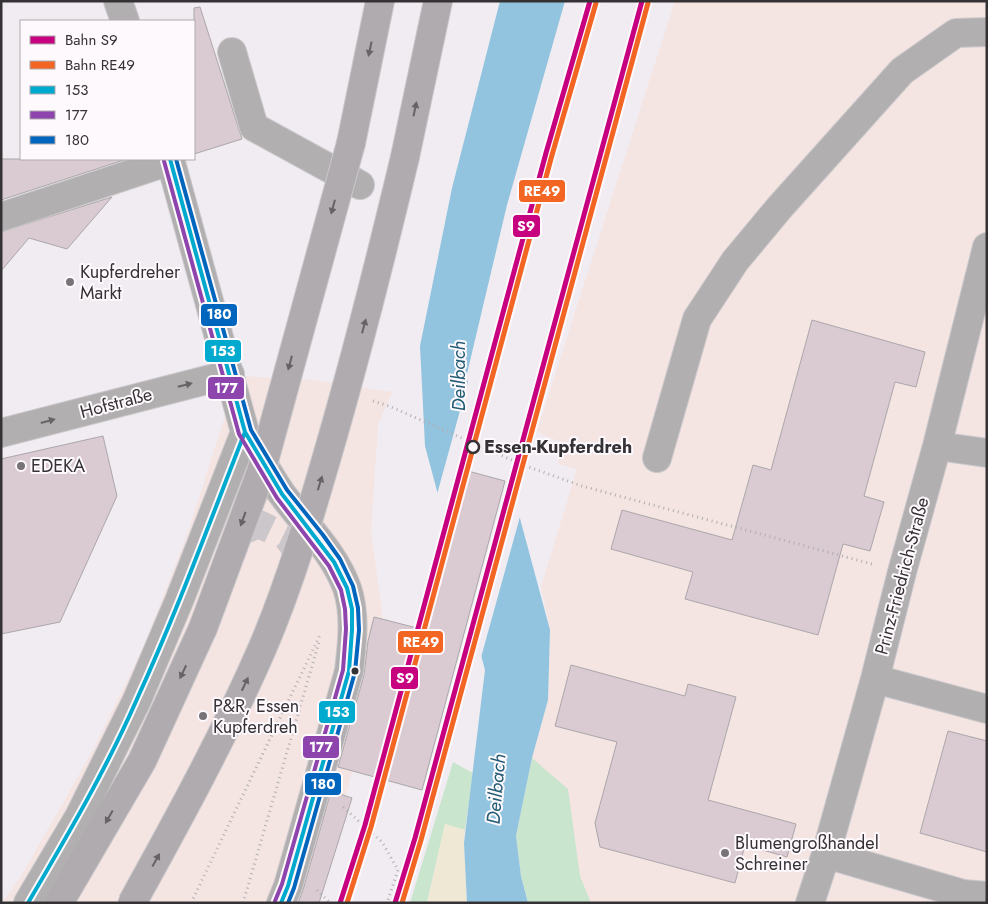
<svg xmlns="http://www.w3.org/2000/svg" width="988" height="904" viewBox="0 0 988 904" font-family="Jost,sans-serif">
	<rect width="100%" height="100%" fill="#f1ecf1"/>
	<path fill="#f4e4e2" d="M675,1h312v902h-396l-59,-145 16,-58 2,-70 -9,-43 36,-118 -19,-5 5,-22 -16,-5 -10,-6z
		M238,376l67,3 87,13 -14,33 -7,106 15,111 -5,23 -33,122 -36,116h-310l18,-25 72,-126 51,-104 44,-113z"/>
	<path fill="#cae5cd" d="M532,758l36,31 12,87 11,27h-63l-7,-27 -5,-40z
		M453,762l20,11 -8,57 -20,-6 -18,79h-17z"/>
	<path fill="#efe8d5" d="M445,824l20,6 -1,13 3,60h-40z"/>
	<path fill="#92c4df" d="M500,1h65l-58,204 -41,173 50,93 2,40 32,119 -2,70 -16,58 -16,78 5,40 7,27h-61l-3,-60 21,-173 -60,-224 -5,-100 32,-158z"/>
	<path fill="#f1ecf1" d="M469,378l49,93 3,42 -41,148 -44,-163z"/>
	<path fill="#dacad1" stroke="#aba7aa" d="M200,7l42,132 -48,15v-146z
		M1,159h126l-126,41z
		M112,197l-45,52 -38,-11 -28,33v-39z
		M812,320l113,32 -9,35 -21,-5 -31,114 20,6 -14,49 -27,-7 -25,91 -133,-36 8,-27 -82,-23 11,-39 110,30 21,-75 18,5z
		M103,436l14,60 -57,126 -59,12v-175z
		M468,471l37,10 -83,309 -84,-23 26,-92 4,-34 6,-24 51,13z
		M571,665l114,31 3,-12 48,13 -28,103 88,24 -9,33 -42,-12 -10,38 -135,-36 -5,-24 22,-81 -62,-16z
		M948,731l39,10v111l-67,-19z
		M331,791l21,7 -33,105h-21l5,-13z"/>
	<g fill="none" stroke-linecap="round" stroke-linejoin="round">
		<path stroke="#cbc7cb" stroke-width="28" stroke-dasharray="28 14" stroke-linecap="butt" d="M245,530l14,-6 29,14 12,18"/>
		<defs>
			<path id="minor" d="M118,1l7,20
				M232,52l22,75 106,58
				M170,159l75,273c12,21 23,42 37,62 22,30 52,58 65,94 9,27 5,56 2,83l-61,215 -7,17
				M1,217l169,-56
				M1,433l229,-59
				M937,446l50,7
				M657,458l40,-139 38,-58 45,-54 122,-136 54,-38 31,-1
				M875,679l112,30
				M826,854l137,40 24,2
				M28,903l51,-86 58,-117 42,-99 66,-169
				M810,903l16,-49 49,-175 27,-107 35,-126 50,-199"/>
			<path id="highway" d="M351,143l29,-142
				M405,157l33,-156
				M59,903l83,-142 61,-133"/>
		</defs>
		<use href="#minor" stroke="#cbc8cb" stroke-width="30"/>
		<use href="#highway" stroke="#cbc8cb" stroke-width="30"/>
		<path stroke="#b1afb0" stroke-width="3" stroke-dasharray="1 4" stroke-linecap="butt" d="M373,401l16,5 134,59 59,21 290,78
			M343,807l39,35 16,28 -11,33
			M317,890l13,13
			M191,903l129,-268
			M243,903l76,-261"/>
		<use href="#minor" stroke="#b1afb0" stroke-width="28"/>
		<use href="#highway" stroke="#b0abae" stroke-width="28"/>
		<defs>
			<path id="highway-bridge" d="M203,628l58,-156 90,-329
				M132,903c46,-83 92,-167 130,-254 30,-70 51,-144 72,-217 26,-91 49,-183 71,-275"/>
		</defs>
		<use href="#highway-bridge" stroke="#cbc8cb" stroke-width="30" stroke-linecap="butt"/>
		<use href="#highway-bridge" stroke="#b0abae" stroke-width="28"/>
		<defs>
			<path id="bus-1" d="M170,159l75,273 37,62 52,68 13,26 5,21v21l-3,41 -61,215 -7,17
				M28,903c39,-67 78,-133 109,-204 40,-87 73,-178 108,-267"/>
			<path id="bus-2" d="M164,161l75,273 38,64 52,68 12,24 4,19 1,20 -3,41 -61,214 -7,17"/>
			<path id="bus-3" d="M176,159l75,271 36,60 36,45 17,24 13,27 5,22 1,22 -4,42 -61,216 -6,15"/>
		</defs>
		<use href="#bus-1" stroke="#fef9fd" stroke-width="8"/>
		<use href="#bus-2" stroke="#fef9fd" stroke-width="8"/>
		<use href="#bus-3" stroke="#fef9fd" stroke-width="8"/>
		<use href="#bus-1" stroke="#00a9ce" stroke-width="4"/>
		<use href="#bus-2" stroke="#8e44ad" stroke-width="4"/>
		<use href="#bus-3" stroke="#0065bd" stroke-width="4"/>
		<defs>
			<path id="rail-1" d="M340,903l25,-78 181,-672 44,-152
				M395,903l20,-65 227,-837"/>
			<path id="rail-2" d="M347,903l24,-76 181,-672 44,-152
				M402,903l19,-63 227,-837"/>
		</defs>
		<use href="#rail-1" stroke="#fef9fd" stroke-width="9"/>
		<use href="#rail-2" stroke="#fef9fd" stroke-width="9"/>
		<use href="#rail-1" stroke="#c7007f" stroke-width="5"/>
		<use href="#rail-2" stroke="#f26522" stroke-width="5"/>
	</g>
	<defs><path id="oneway-solid" d="M-6-.8H1V-3.2L6.5 0L1 3.2V.8H-6Z" transform="scale(1.25)"/></defs>
	<g fill="#666265">
		<use href="#oneway-solid" transform="translate(370 49) rotate(102)"/>
		<use href="#oneway-solid" transform="translate(415 109) rotate(-78)"/>
		<use href="#oneway-solid" transform="translate(333 207) rotate(105)"/>
		<use href="#oneway-solid" transform="translate(364 326) rotate(-75)"/>
		<use href="#oneway-solid" transform="translate(290 363) rotate(105)"/>
		<use href="#oneway-solid" transform="translate(320 483) rotate(-73)"/>
		<use href="#oneway-solid" transform="translate(243 519) rotate(110)"/>
		<use href="#oneway-solid" transform="translate(183 672) rotate(115)"/>
		<use href="#oneway-solid" transform="translate(245 684) rotate(-65)"/>
		<use href="#oneway-solid" transform="translate(109 817) rotate(120)"/>
		<use href="#oneway-solid" transform="translate(156 860) rotate(-61)"/>
	</g>
	<g fill="#676466">
		<use href="#oneway-solid" transform="translate(185 385) rotate(-14)"/>
		<use href="#oneway-solid" transform="translate(48 421) rotate(-15)"/>
	</g>
	<g fill="#777377" stroke="#fef9fd" stroke-width="2">
		<circle cx="70" cy="282" r="5"/>
		<circle cx="21" cy="466" r="5"/>
		<circle cx="203" cy="716" r="5"/>
		<circle cx="725" cy="853" r="5"/>
	</g>
	<circle fill="#fef9fd" stroke="#353235" stroke-width="2.5" cx="473" cy="447" r="6"/>
	<circle fill="#353235" stroke="#fef9fd" stroke-width="2" cx="355" cy="671" r="4.5"/>
	<g text-anchor="middle" dominant-baseline="central" stroke-width="4" stroke-linejoin="round" paint-order="stroke">
		<g font-size="18" fill="#353235" stroke="#fef9fd" text-anchor="start">
			<text x="80" y="272">Kupferdreher<tspan x="80" dy="21">Markt</tspan></text>
			<text x="31" y="466">EDEKA</text>
			<text x="213" y="706">P&amp;R, Essen<tspan x="213" dy="21">Kupferdreh</tspan></text>
			<text x="735" y="843">Blumengroßhandel<tspan x="735" dy="21">Schreiner</tspan></text>
		</g>
		<g font-size="18" fill="#353235" stroke="#fef9fd">
			<text transform="translate(116 403) rotate(-15)">Hofstraße</text>
			<text transform="translate(902 576) rotate(-75)">Prinz-Friedrich-Straße</text>
		</g>
		<g font-size="18" font-weight="bold" fill="#353235" stroke="#fef9fd" text-anchor="start">
			<text x="484" y="447">Essen-Kupferdreh</text>
		</g>
		<g font-size="19" font-style="italic" fill="#225b74" stroke="#fef9fd">
			<text transform="translate(458 376) rotate(-90)">Deilbach</text>
			<text transform="translate(496 789) rotate(-85)">Deilbach</text>
		</g>
	</g>
	<g stroke="#fef9fd" stroke-width="2">
		<rect x="518" y="179" width="48" height="24" rx="5" fill="#f26522"/>
		<rect x="512" y="214" width="29" height="24" rx="5" fill="#c7007f"/>
		<rect x="200" y="303" width="38" height="24" rx="5" fill="#0065bd"/>
		<rect x="204" y="339" width="38" height="24" rx="5" fill="#00a9ce"/>
		<rect x="207" y="376" width="38" height="24" rx="5" fill="#8e44ad"/>
		<rect x="397" y="630" width="47" height="24" rx="5" fill="#f26522"/>
		<rect x="390" y="666" width="29" height="24" rx="5" fill="#c7007f"/>
		<rect x="318" y="700" width="38" height="24" rx="5" fill="#00a9ce"/>
		<rect x="302" y="735" width="38" height="24" rx="5" fill="#8e44ad"/>
		<rect x="304" y="772" width="38" height="24" rx="5" fill="#0065bd"/>
	</g>
	<g font-size="14" text-anchor="middle" font-weight="bold" fill="#fff">
		<text x="542" y="196">RE49</text>
		<text x="526" y="231">S9</text>
		<text x="219" y="319">180</text>
		<text x="223" y="356">153</text>
		<text x="226" y="393">177</text>
		<text x="421" y="647">RE49</text>
		<text x="405" y="683">S9</text>
		<text x="337" y="717">153</text>
		<text x="321" y="752">177</text>
		<text x="323" y="789">180</text>
	</g>
	<rect width="988" height="904" fill="none" stroke="#353235" stroke-width="5"/>
	<rect x="20" y="20" width="175" height="140" fill="#fef9fd" stroke="#aea9ad"/>
	<rect x="30" y="36" width="25" height="8" fill="#c7007f" stroke="#aea9ad"/>
	<text x="65" y="45" font-size="15" fill="#353235">Bahn S9</text>
	<rect x="30" y="61" width="25" height="8" fill="#f26522" stroke="#aea9ad"/>
	<text x="65" y="70" font-size="15" fill="#353235">Bahn RE49</text>
	<rect x="30" y="86" width="25" height="8" fill="#00a9ce" stroke="#aea9ad"/>
	<text x="65" y="95" font-size="15" fill="#353235">153</text>
	<rect x="30" y="111" width="25" height="8" fill="#8e44ad" stroke="#aea9ad"/>
	<text x="65" y="120" font-size="15" fill="#353235">177</text>
	<rect x="30" y="136" width="25" height="8" fill="#0065bd" stroke="#aea9ad"/>
	<text x="65" y="145" font-size="15" fill="#353235">180</text>
</svg>
